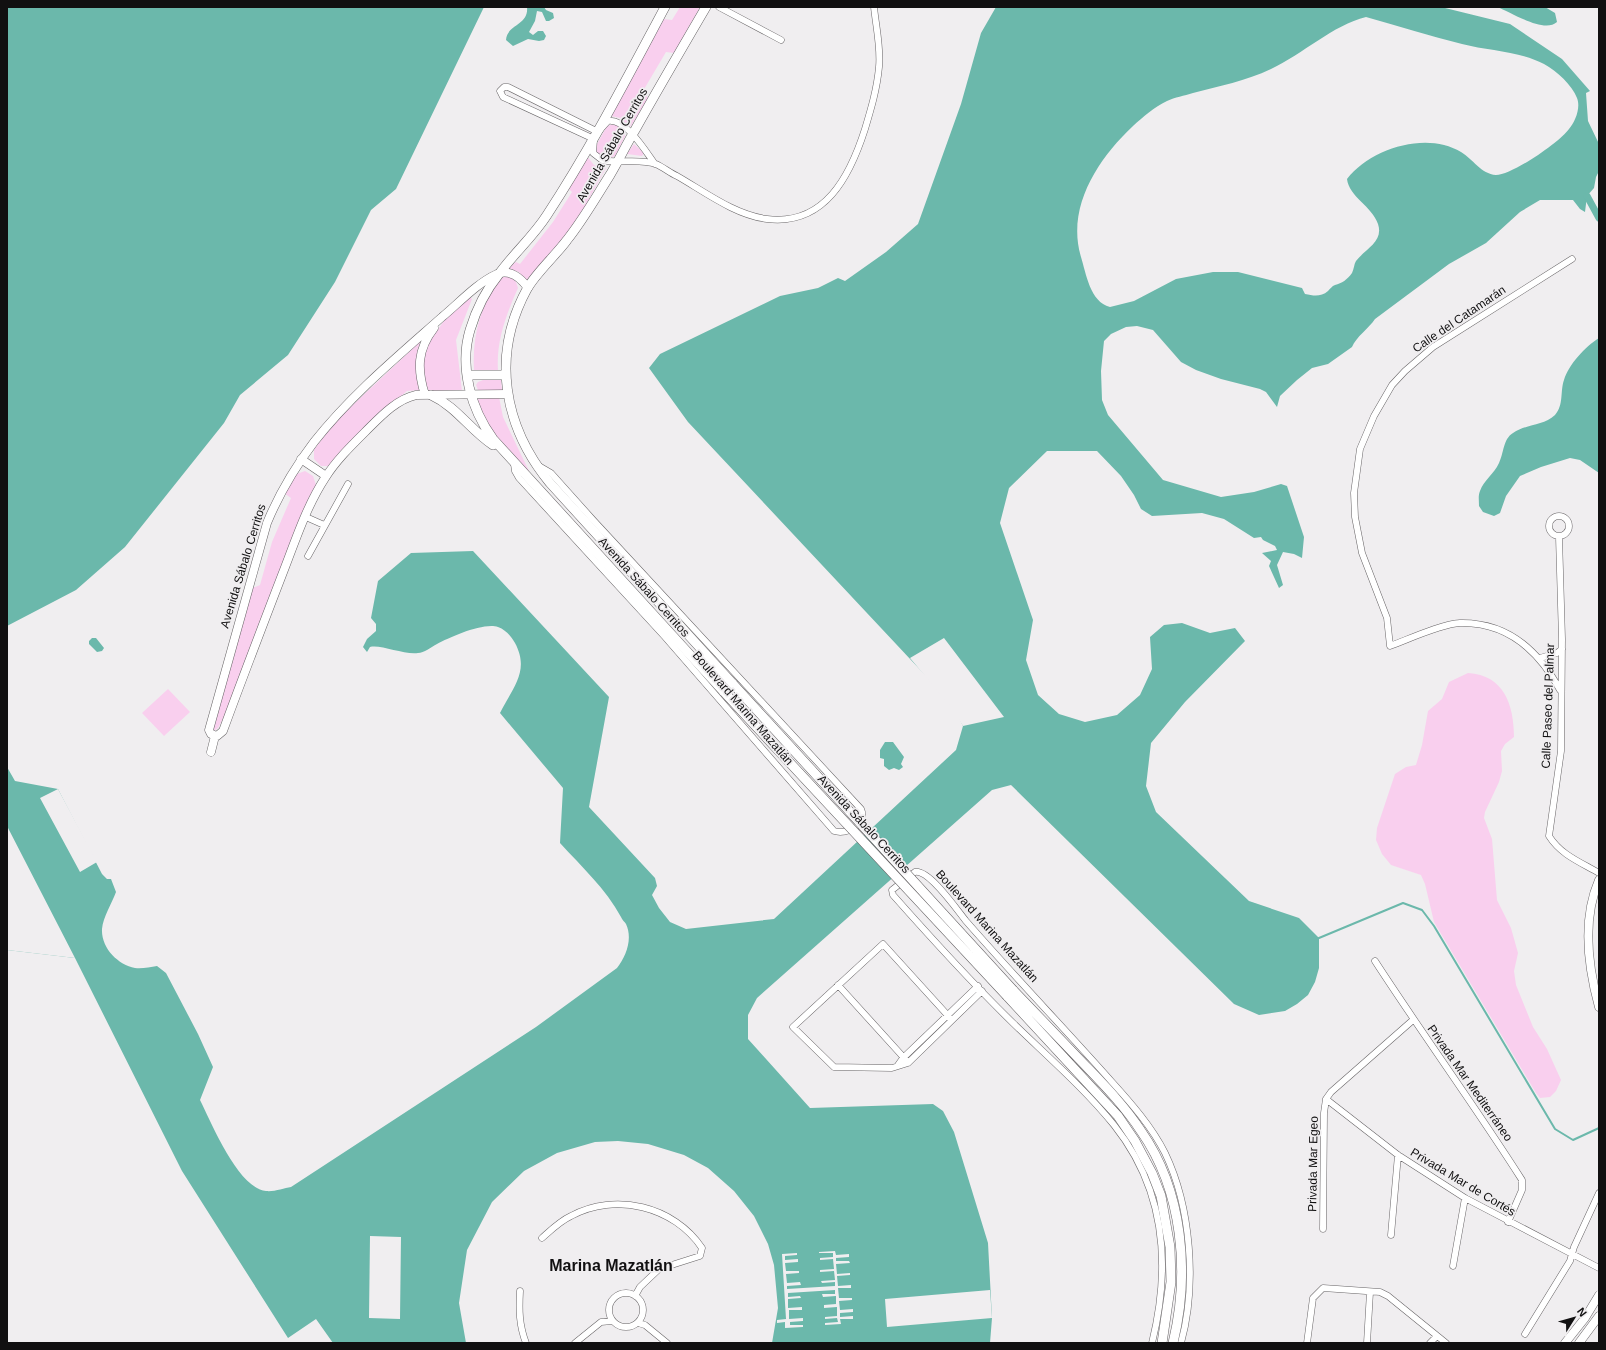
<svg xmlns="http://www.w3.org/2000/svg" width="1606" height="1350" viewBox="0 0 1606 1350" font-family="Arial,sans-serif">
	<rect width="100%" height="100%" fill="#f0eef0"/>
	<path fill="#f9cfee" d="M680,7h20l-26,46 -8,-1 -23,39 5,7 -17,28 -2,1 -9,-9 -9,-2 53,-97 8,1z
		M614,124l9,4 2,8 -10,20 -9,4 -10,-8v-6l11,-20z
		M634,144l10,9 -2,3 -15,-2z
		M586,155l8,10 12,3 -26,47 -21,30 -33,37 -7,-10 -12,-3 9,-7 4,2 33,-42 19,-30 -5,-5z
		M505,276l7,1 4,5 2,6c-12,27 -22,53 -20,83h-24c-2,-34 6,-63 24,-92z
		M470,297l2,2 -16,41 6,51h-34l-3,-2 -3,-20 2,-20 22,-31z
		M425,337c-12,20 -8,31 -4,53l-14,1 -23,20 -54,55h-9l-7,-7v-9l5,-7 19,-24z
		M483,380h18l1,10 -20,1 -4,-1 -2,-5 2,-3z
		M499,397l4,20 26,54 -2,2 -34,-39 -17,-35z
		M305,471l8,5 3,9 -89,226 -9,17 -4,3 -2,-2 38,-140 10,-4 12,-43 19,-44 -7,-5 10,-18z
		M1468,673c36,2 46,32 46,64l-9,7 -4,7 1,20 -3,11 -14,30 -1,6 8,21 5,61 14,28 7,25 -4,18 2,14 17,42 14,22 14,31 -5,11 -6,6 -10,1 -4,-5 -102,-171 -9,-38 -4,-9 -30,-10 -9,-11 -6,-14 1,-12 18,-54 11,-7 10,-2 6,-20 6,-34 14,-12 7,-17z
		M168,689l22,23 -26,24 -22,-23z"/>
	<path fill="#6bb8ab" fill-rule="evenodd" d="M7,7h477l-88,182 -25,21 -36,72 -47,73 -48,40 -16,28 -99,124 -49,43 -69,36z
		M527,7h17l2,3 7,3 1,5 -5,3h-3l-4,-9 -5,-1 -2,10 -6,11 4,3 5,-4h5l3,5 -2,4 -5,1 -11,-2 -15,7 -7,-6c1,-16 23,-14 21,-33z
		M996,7h445l69,17 52,35 28,32 -4,2 2,28 11,23v27l-3,6 -2,11 -7,8 -2,16 -5,-3 -7,-9h-33l-20,12 -34,31 -37,21 -74,55c-6,9 -19,18 -23,28l-24,17 -16,4 -15,12 -17,16 -3,11 -11,-15 -6,-3 -39,-10 -25,-9 -15,-8 -28,-32 -16,-4 -11,1 -15,7 -7,7 -3,30 1,29 6,15 55,65 58,17 33,-5 27,-8 6,2 17,51 -2,21 -8,-4 -11,-2 -6,13 6,20 -4,3 -10,-22 2,-5 -9,-8 15,-3 -2,-4 -12,-6 -2,-3 -7,1 -30,-19 -22,-6 -50,3 -11,-7 -7,-14 -13,-19 -24,-25h-50l-38,37 -9,35 33,97 -7,40 12,35 21,19 26,8 32,-7 23,-20 12,-26 -2,-32 14,-12 18,-2 28,10 25,-5 10,13 -60,61 -34,41 -5,43 10,26 93,89 50,17 20,20v30l-4,14 -7,13 -11,9 -12,7 -26,4 -25,-11 -223,-219 -19,5 -235,208 -9,17v24l62,69 123,-4 10,7 11,21 34,111 4,75 -2,25h-218l6,-35 -4,-43 -6,-21 -14,-28 -20,-25 -26,-23 -24,-13 -36,-11 -30,-3 -23,1 -38,11 -33,18 -32,31 -25,48 -8,53 7,40h-133l-17,-24 -28,19 -106,-167 -107,-213 -68,-8v-183l8,14 43,8 44,85 5,5h4l5,13c-4,11 -13,25 -14,37 -1,19 16,36 33,39 7,1 15,-1 22,-2l9,7 32,61 15,33 -13,33c12,24 38,88 66,91 8,1 18,-3 25,-4l245,-160 81,-59c9,-12 16,-29 9,-44 -1,-2 -4,-4 -5,-7 -15,-28 -40,-51 -61,-74l3,-55 -63,-75c13,-26 30,-42 15,-70 -4,-7 -9,-13 -17,-16 -14,-5 -48,10 -61,17 -6,3 -13,9 -19,9 -14,2 -38,-9 -48,-6l-3,5 -4,-5 4,-8 9,-8v-7l-5,-6 7,-37 33,-28 62,-2 136,146 -20,110 66,71 2,8 -5,9 7,13 11,14 16,7 88,-10 182,-169 7,-24 -10,-20 -27,-30 -238,-254 -39,-54 11,-14 120,-58 38,-8 20,-10 7,3 41,-29 32,-28 43,-120 20,-71zM1366,17c33,9 64,19 96,27 27,7 58,7 82,20 13,7 28,21 33,34 4,10 -2,24 -8,31 -9,13 -57,46 -73,46 -15,-1 -23,-16 -35,-23 -34,-21 -90,-4 -114,27 2,18 25,27 31,45 6,18 -13,25 -22,37 -2,3 -2,8 -4,12 -5,7 -10,10 -17,12 -3,1 -5,4 -7,6 -7,6 -14,5 -23,3l-3,-6 -64,-16h-25l-37,7 -42,22 -24,6c-20,-5 -24,-34 -29,-50 -15,-50 17,-98 52,-131 10,-9 21,-19 34,-25 8,-4 17,-5 26,-8 26,-7 53,-12 78,-24 32,-15 62,-44 95,-52z
		M1497,7h48l10,6 2,9c-13,12 -46,-10 -60,-15z
		M1599,338v135l-19,-13 -10,-2 -29,9 -21,9 -14,20 -6,17 -6,3 -11,-4 -4,-6c0,-6 -1,-10 1,-15 4,-11 14,-17 19,-28 5,-10 4,-24 14,-30 13,-9 30,-7 42,-18 9,-10 5,-24 9,-35 5,-16 21,-33 35,-42z
		M92,638h4l8,10 -2,3 -5,1 -8,-8v-3z
		M885,742h8l11,15 -3,7 2,3 -4,3 -5,-2 -5,2 -5,-4v-7l-4,-1v-8z"/>
	<path fill="#f0eef0" d="M944,638l60,79 -41,9 -12,-19 -41,-49z
		M58,789l39,73 -17,10 -40,-74z
		M7,826l68,132 -68,-8z
		M370,1236l31,1 -1,82 -31,-1z
		M835,1251l1,4 13,-1v3l-13,1v3h13l1,2 -14,1 1,10 13,-1v2l-13,1 1,10 13,-1v3h-13l1,10h13v2l-13,1 1,9 13,-1v3l-13,1v4l13,-1v3h-13l1,5 -16,1v-2l13,-1 -1,-4 -12,1v-2l12,-1v-9l-13,1v-3l12,-1v-8l-13,1 -1,-3h13v-4l-47,3v4l12,-1 1,2 -13,1v9l14,-1v3h-13v9l14,-1v3l-13,1v3h13v2l-18,1v-6l-8,1v-3l9,-1 -4,-65 15,-1v2l-12,1v4l13,-1v3l-13,1 1,8h13v2l-13,1 1,9 13,-1 1,3 -14,1v3l48,-3v-4l-13,1 -1,-2 14,-1 -1,-9 -14,1v-2l14,-1 -1,-10 -13,1v-2l13,-1v-4h-14v-1z
		M990,1290l2,28 -105,9 -2,-28z"/>
	<g fill="none" stroke-linecap="round" stroke-linejoin="round">
		<path stroke="#6bb8ab" stroke-width="2" d="M1319,938l84,-35 19,7 12,16 121,203 18,11 26,-12"/>
		<path stroke="#6bb8ab" stroke-width="7" d="M1587,196l12,22"/>
		<defs>
			<path id="minor" d="M719,7l62,33
				M655,164c-9,-12 -29,-46 -47,-43l-10,11 -90,-45h-4l-4,4 3,6 91,42 -1,14 9,7c17,4 36,-2 54,4 7,3 14,9 21,12 28,16 58,39 90,43 58,7 83,-43 98,-90 6,-20 12,-40 14,-62 2,-19 -3,-40 -5,-60
				M514,464l1,7 4,7 146,159 169,194c13,4 34,-6 27,-22l-267,-288 -43,-48 -12,-7
				M1549 526a10 10 0 1 1 20 0a10 10 0 1 1-20 0Z
				M306,517l18,8
				M1559,537l3,102 -1,112 -12,85c12,19 31,26 50,37
				M308,556l40,-72
				M1540,658l17,-5 5,-4
				M1560,690c-21,-39 -52,-68 -100,-67 -19,1 -51,16 -70,23l-3,-28 -25,-65 -7,-36 -1,-24 6,-44 14,-33 18,-31 13,-14 28,-24 139,-88
				M1375,961c48,74 100,145 147,219v10l-14,32
				M838,985l68,75
				M952,1020l-69,-76 -90,83 41,40 58,1 16,-5 74,-72
				M898,1065l5,-7 75,-72
				M1326,1099l72,56 67,43 134,70
				M1323,1229l1,-116 2,-14 5,-7 82,-72
				M1391,1235l7,-80
				M542,1238c9,-8 18,-17 29,-22 44,-24 103,-10 131,32l-2,8 -41,13 -19,18 -5,9
				M1453,1266l12,-68
				M520,1291c-1,19 -1,34 6,52
				M609 1310a17 17 0 1 1 34 0a17 17 0 1 1-34 0Z
				M638,1323l7,2 22,18
				M1525,1334l45,-73 4,-14 25,-54
				M575,1343l26,-21 11,-1
				M1152,1343c19,-77 13,-154 -38,-218 -30,-37 -67,-69 -101,-102 -41,-40 -81,-84 -120,-128l-1,-5 23,-18c14,-3 42,38 51,49 48,55 98,107 146,161 19,21 40,45 53,71 26,54 32,132 16,190
				M1307,1343l6,-45 10,-10 57,4 8,4 58,47
				M1367,1343l3,-51
				M1430,1343l7,-7"/>
			<path id="tertiary" d="M507,394l-91,1c-18,4 -33,19 -46,32 -16,16 -33,32 -45,51 -19,29 -30,64 -43,97 -20,52 -40,104 -59,156l-6,5 -6,-2 -2,-4 58,-207c12,-29 28,-56 47,-81 37,-47 84,-86 128,-125 17,-14 35,-34 55,-43 13,-5 24,4 31,14
				M425,395c-8,-26 -8,-45 9,-67
				M301,459l25,17
				M211,752l4,-16
				M1599,880c-17,39 -11,87 0,127
				M1565,1343l20,-25 14,-23
				M1579,1343l20,-27"/>
			<path id="secondary" d="M665,7c-38,71 -74,141 -118,208 -14,22 -33,38 -48,59 -13,16 -23,36 -29,56 -11,37 1,79 23,109l231,253
				M706,7c-24,41 -48,82 -71,123 -9,15 -16,30 -25,45 -14,22 -27,45 -43,65 -11,15 -32,34 -40,49 -36,66 -24,137 23,194l183,201
				M467,375h38
				M431,395c26,12 39,35 62,50
				M1013,990c23,24 46,48 69,72 21,22 42,43 59,69 42,60 49,142 32,212
				M1007,996l111,120 17,25 17,32 9,23 9,51 1,35 -9,61"/>
		</defs>
		<use href="#minor" stroke="#676466" stroke-width="7"/>
		<use href="#tertiary" stroke="#676466" stroke-width="9"/>
		<use href="#secondary" stroke="#676466" stroke-width="10"/>
		<use href="#minor" stroke="#fff" stroke-width="6"/>
		<use href="#tertiary" stroke="#fff" stroke-width="8"/>
		<use href="#secondary" stroke="#fff" stroke-width="9"/>
		<defs>
			<path id="secondary-bridge" d="M733,684l280,306
				M724,692l283,304"/>
		</defs>
		<use href="#secondary-bridge" stroke="#676466" stroke-width="10" stroke-linecap="butt"/>
		<use href="#secondary-bridge" stroke="#fff" stroke-width="9"/>
	</g>
	<g text-anchor="middle" dominant-baseline="central" stroke-width="3.5" stroke-linejoin="round" paint-order="stroke">
		<g font-size="12" fill="#111011" stroke="#f0eef0">
			<text transform="translate(612 145) rotate(-60)">Avenida Sábalo Cerritos</text>
			<text transform="translate(1459 319) rotate(-34)">Calle del Catamarán</text>
			<text transform="translate(243 566) rotate(-73)">Avenida Sábalo Cerritos</text>
			<text transform="translate(644 587) rotate(48)">Avenida Sábalo Cerritos</text>
			<text transform="translate(1548 706) rotate(-88)">Calle Paseo del Palmar</text>
			<text transform="translate(743 708) rotate(49)">Boulevard Marina Mazatlán</text>
			<text transform="translate(864 824) rotate(47)">Avenida Sábalo Cerritos</text>
			<text transform="translate(987 926) rotate(48)">Boulevard Marina Mazatlán</text>
			<text transform="translate(1470 1083) rotate(55)">Privada Mar Mediterráneo</text>
			<text transform="translate(1313 1164) rotate(-89)">Privada Mar Egeo</text>
			<text transform="translate(1463 1182) rotate(31)">Privada Mar de Cortés</text>
		</g>
		<g font-size="16" font-weight="bold" fill="#111011" stroke="#f0eef0">
			<text x="611" y="1265">Marina Mazatlán</text>
		</g>
	</g>
	<rect width="1606" height="1350" fill="none" stroke="#111011" stroke-width="16"/>
	<g transform="translate(1574 1318) rotate(53)" stroke="#f0eef0" stroke-width="3" paint-order="stroke">
	<path d="M0-3L7 15L0 10L-7 15Z" fill="#111011"/>
	<text y="-6" font-size="11" font-weight="bold" text-anchor="middle" fill="#111011">N</text>
	</g>
</svg>
